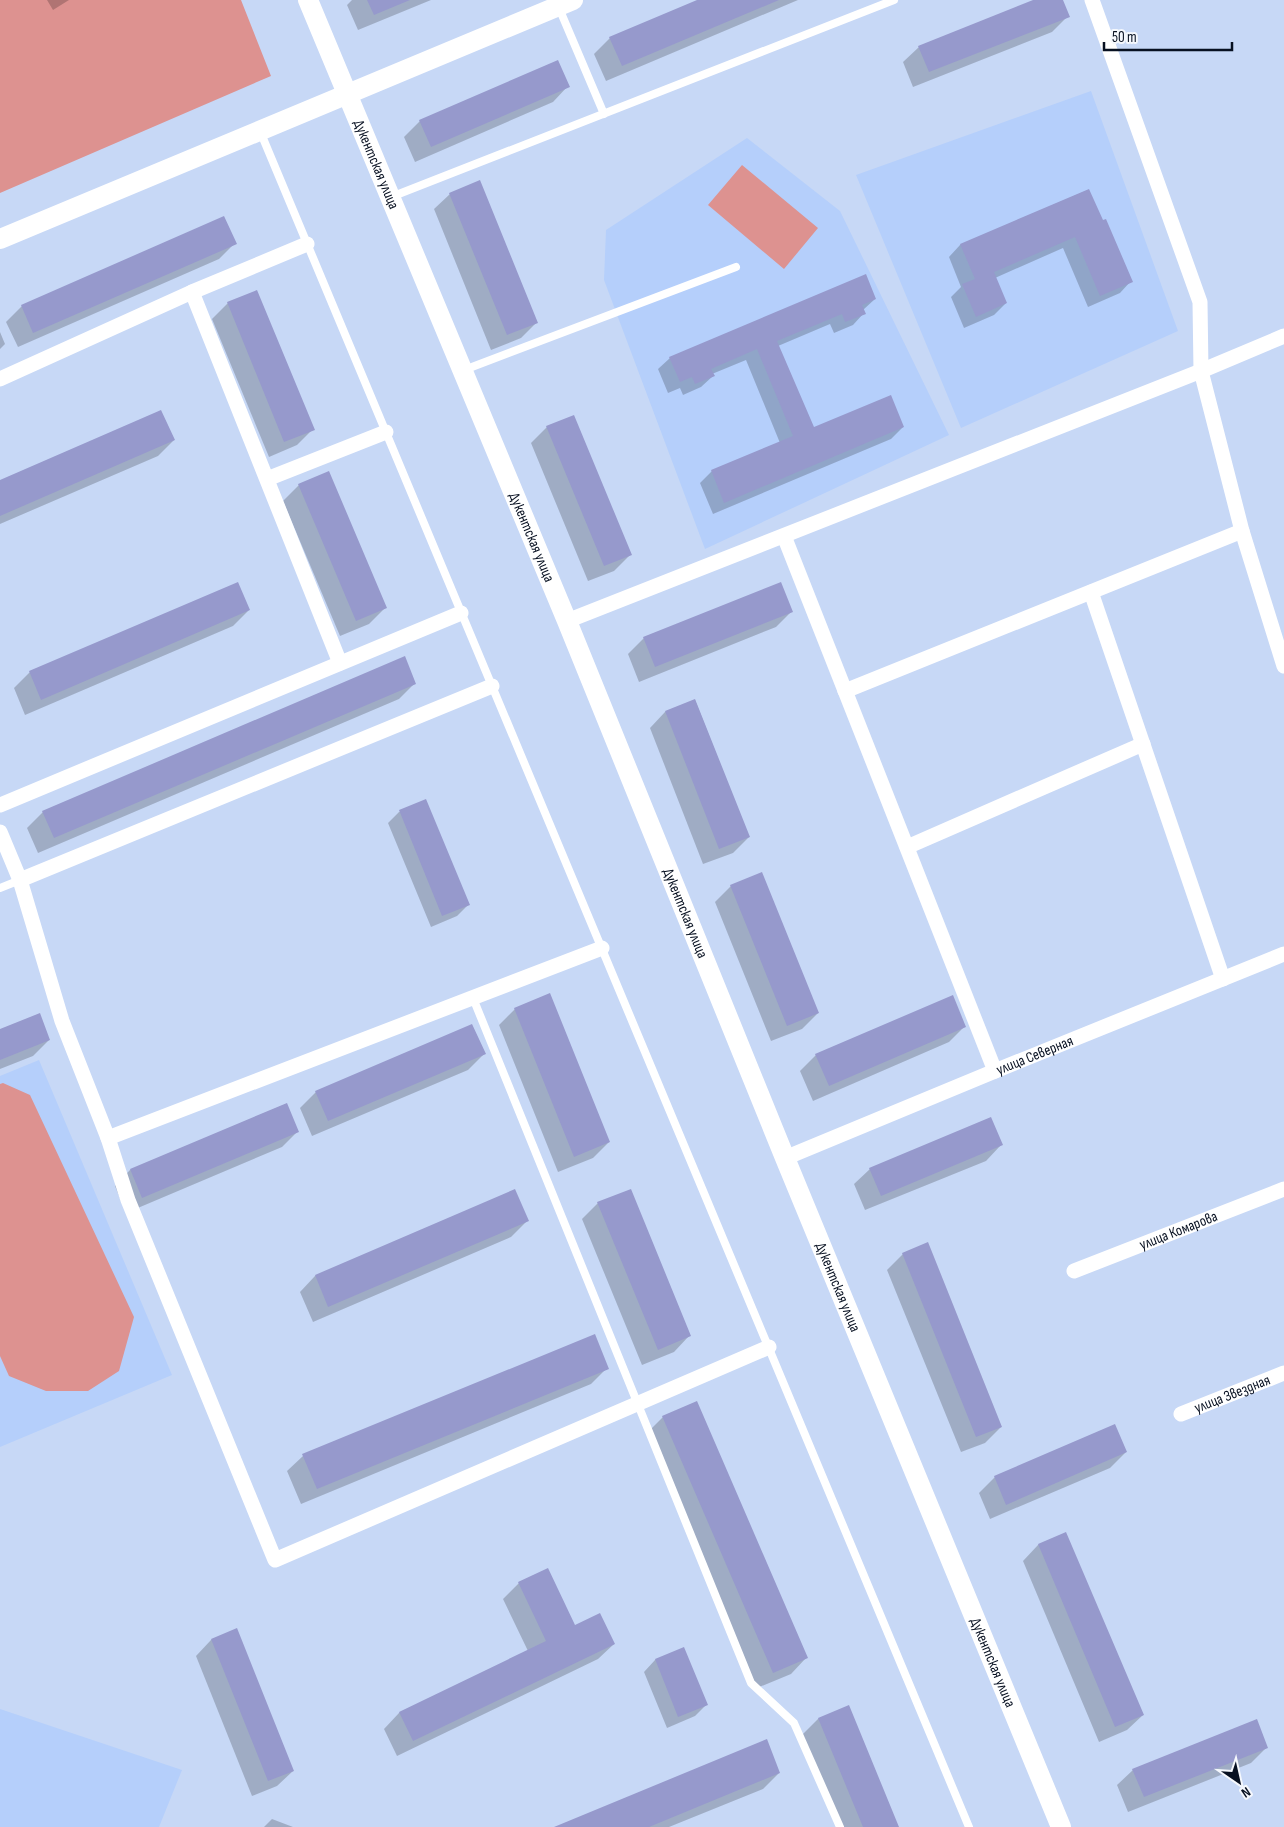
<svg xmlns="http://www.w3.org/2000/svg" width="1284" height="1827" viewBox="0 0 1284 1827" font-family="'Sofia Sans Condensed',sans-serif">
	<rect width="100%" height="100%" fill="#c7d8f6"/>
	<path fill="#b5cffb" d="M1091,91l87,240 -217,97 -105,-253z
		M747,138l93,73 109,224 -244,114 -101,-269 2,-50z
		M39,1060l133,315 -172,72v-371z
		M0,1709l182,61 -23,57h-159z"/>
	<path fill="#dd9290" d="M0,0h241l30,76 -271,117z
		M742,165l76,63 -34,41 -76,-64z
		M3,1083l27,12 104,222 -15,54 -31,20h-42l-37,-15 -9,-20v-272z"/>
	<path fill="#0003" d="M47,0h22l-16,10z
		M352,0h79l-73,30 -11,-25z
		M700,0h98l-192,81 -12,-27 16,-16z
		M1037,0h25l6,16 -16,16 -139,55 -10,-25 16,-15z
		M568,86l-15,16 -138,60 -11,-25 16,-16z
		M1088,190l43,91 -11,12 -32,14 -25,-59 -68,30 11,25 -12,12 -30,13 -13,-31 10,-10 -12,-30 11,-12z
		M450,194l86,129 -15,15 -30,12 -57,-141z
		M235,243l-16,16 -201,88 -12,-25 16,-16z
		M875,299l-12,11 1,3 -11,12 -19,8 -4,-9 -52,22 35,83 90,-2 -12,12 -178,75 -13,-31 12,-12 68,-28 -34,-83 -34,14 1,2 -12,11 -18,8 -3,-7 -12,5 -10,-24 12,-11z
		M228,303l85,126 -16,16 -28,12 -57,-138z
		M0,332l5,12 -5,5z
		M547,427l83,128 -16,16 -26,10 -57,-138z
		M174,440l-16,16 -158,68v-43z
		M299,485l86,123 -16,16 -29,12 -57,-135z
		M249,610l-16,16 -208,89 -11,-27 16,-16z
		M792,611l-16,16 -137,55 -11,-28 16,-16z
		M415,683l-16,16 -361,154 -11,-25 16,-16z
		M695,700l54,137 -16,16 -30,11 -53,-136 15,-16z
		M426,801l42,104 -11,11 -26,11 -43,-104 11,-11z
		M731,886l87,127 -16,16 -31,12 -56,-139z
		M515,1009l94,133 -16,16 -35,14 -59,-147z
		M965,1026l-16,16 -136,59 -13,-30 16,-16z
		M0,1030l49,10 -16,16 -33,13z
		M484,1054l-16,16 -156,66 -12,-28 16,-16z
		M286,1104l11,28 -15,15 -156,66 -11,-27 15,-16z
		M1001,1145l-15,16 -121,49 -11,-26 16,-15z
		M514,1191l13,30 -16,16 -198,85 -13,-30 15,-16z
		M598,1203l91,133 -15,16 -32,13 -60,-146z
		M903,1254l98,173 -16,16 -24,9 -74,-182z
		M607,1368l-16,16 -290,120 -14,-33 16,-15z
		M663,1417l143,241 -15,16 -34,14 -110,-255z
		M1126,1452l-16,16 -120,51 -11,-26 16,-16z
		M1066,1534l77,181 -16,15 -28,12 -76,-181 15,-16z
		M519,1583l55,43 40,18 -16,15 -201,97 -13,-27 15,-16 129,-62 -25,-52z
		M236,1630l57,141 -16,15 -25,10 -56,-140 15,-16z
		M683,1649l23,56 -11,11 -28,12 -23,-56 11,-12z
		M848,1707l49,120h-56l-39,-92 16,-16z
		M1267,1747l-16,16 -123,49 -11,-27 16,-15z
		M779,1773l-16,16 -94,38h-113z
		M272,1819l21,8h-29z"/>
	<path fill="#9699cc" d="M367,0h43l-36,15z
		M697,0h82l-157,66 -13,-29z
		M1033,0h30l7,17 -141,55 -11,-26z
		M558,60l12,27 -139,60 -12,-27z
		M480,180l58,143 -31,12 -58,-142z
		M1089,189l14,31 3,-1 27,63 -33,14 -25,-59 -81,35 13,31 -31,14 -14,-33 13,-5 -15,-35z
		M224,216l13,28 -204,89 -12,-28z
		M866,274l10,25 -14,6 4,9 -21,8 -3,-8 -65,27 37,86 77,-32 13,32 -180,76 -13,-33 82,-34 -36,-87 -46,20 4,7 -20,8 -3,-7 -12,5 -11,-25z
		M257,290l58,140 -31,12 -57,-140z
		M161,410l14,30 -175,76v-36z
		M574,415l58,140 -28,11 -58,-140z
		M329,471l58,137 -31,13 -58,-137z
		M238,582l12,28 -209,90 -12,-29z
		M781,582l12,30 -138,55 -12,-30z
		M405,656l11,28 -362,154 -12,-27z
		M695,699l55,138 -31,12 -54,-138z
		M426,799l44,106 -28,11 -43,-106z
		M762,872l57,141 -32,13 -57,-141z
		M550,993l60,149 -36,15 -60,-149z
		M953,995l13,32 -137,59 -14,-32z
		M40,1013l10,27 -50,20v-31z
		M472,1024l14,30 -158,67 -13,-30z
		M287,1103l12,29 -157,66 -12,-29z
		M991,1117l12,28 -122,51 -12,-28z
		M515,1189l14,32 -201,86 -13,-32z
		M631,1189l60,147 -33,14 -61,-148z
		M928,1242l74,185 -26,10 -74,-184z
		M595,1334l14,35 -292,120 -15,-35z
		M697,1401l111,257 -35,15 -111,-257z
		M1115,1424l12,28 -121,53 -12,-29z
		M1066,1532l78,183 -29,12 -77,-183z
		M548,1568l27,57 25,-12 15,31 -202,97 -14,-29 147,-71 -28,-59z
		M237,1628l57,143 -26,10 -57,-142z
		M684,1647l24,58 -30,12 -23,-58z
		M849,1705l50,122h-36l-45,-109z
		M1257,1719l11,29 -124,49 -12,-28z
		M767,1739l13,34 -131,54h-95z"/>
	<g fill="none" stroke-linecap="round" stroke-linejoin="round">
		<path stroke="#fff" stroke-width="8" d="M559,8l45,106
			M260,131l709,1696
			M391,197l503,-197
			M464,370l272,-103
			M0,888l20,-8
			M473,998l278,685 43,40 46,104"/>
		<g stroke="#fff" stroke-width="15">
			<path d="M1092,0l108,302 1,69 41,160 42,135"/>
			<path d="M192,292l148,371"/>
			<path d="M0,379l192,-87 115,-48"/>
			<path d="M267,479l119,-47"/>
			<path d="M784,536l211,535"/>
			<path d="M1091,592l132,387"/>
			<path d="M567,621l634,-250 83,-35"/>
			<path d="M845,691l397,-160"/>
			<path d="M0,805l461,-192"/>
			<path d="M0,832l20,48 42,141 46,117 20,62 147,360 494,-213"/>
			<path d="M907,847l236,-103"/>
			<path d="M20,880l472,-194"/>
			<path d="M108,1138l494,-190"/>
			<path id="s1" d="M785,1158l210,-87 289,-117"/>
			<path id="s2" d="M1074,1271l210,-82"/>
			<path id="s3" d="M1181,1414l103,-41"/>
		</g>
		<g stroke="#fff" stroke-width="20">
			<path id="s4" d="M308,0l259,621 218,537 276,669"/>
			<path d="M0,239l573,-239"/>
		</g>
	</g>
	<g text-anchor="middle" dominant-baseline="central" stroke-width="4" stroke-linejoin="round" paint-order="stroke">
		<g font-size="15" fill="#071021" stroke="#f5f8fd">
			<text stroke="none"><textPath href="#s4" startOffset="178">Дукентская улица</textPath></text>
			<text stroke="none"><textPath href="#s4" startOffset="582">Дукентская улица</textPath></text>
			<text stroke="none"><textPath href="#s4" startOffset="988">Дукентская улица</textPath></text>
			<text stroke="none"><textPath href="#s1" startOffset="270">улица Северная</textPath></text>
			<text stroke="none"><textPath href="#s2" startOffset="112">улица Комарова</textPath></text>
			<text stroke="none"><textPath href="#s4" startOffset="1392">Дукентская улица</textPath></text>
			<text stroke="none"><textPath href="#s3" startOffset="55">улица Звездная</textPath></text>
			<text stroke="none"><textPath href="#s4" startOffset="1798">Дукентская улица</textPath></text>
		</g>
	</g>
	<g transform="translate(1239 1782) rotate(146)" stroke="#f5f8fd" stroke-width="4" paint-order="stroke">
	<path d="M0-4L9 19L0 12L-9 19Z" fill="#071021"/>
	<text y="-8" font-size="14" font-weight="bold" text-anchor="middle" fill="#071021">N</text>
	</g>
	<path d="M1104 42v8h128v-8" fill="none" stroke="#071021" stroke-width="2.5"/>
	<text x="1112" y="42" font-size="15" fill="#071021" stroke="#f5f8fd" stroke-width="4" paint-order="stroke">50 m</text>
</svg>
